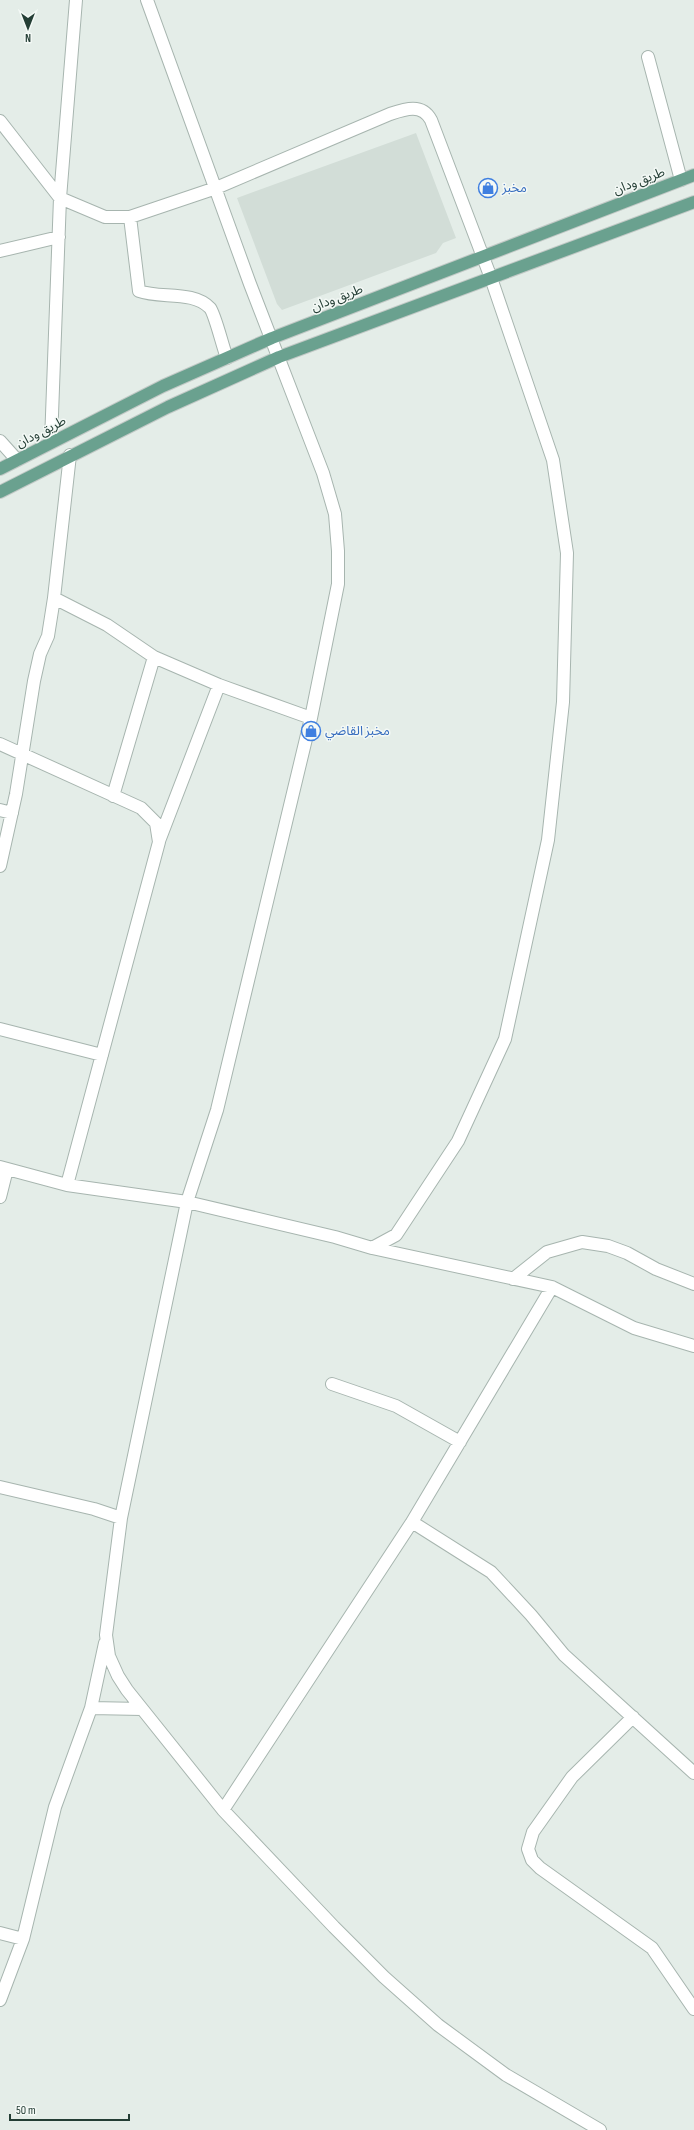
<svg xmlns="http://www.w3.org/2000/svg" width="694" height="2130" viewBox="0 0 694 2130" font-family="'Sofia Sans Condensed','Noto Sans Arabic',sans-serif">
	<rect width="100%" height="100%" fill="#e4ede8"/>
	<path fill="#d2ddd7" d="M416,133l40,105 -13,5 -7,10 -154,57 -5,-6 -40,-106z"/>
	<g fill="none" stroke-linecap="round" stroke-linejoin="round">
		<defs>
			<path id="minor" d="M147,0l103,284 73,189 12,41 3,37v33l-27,134 -94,392 -30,92 -66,316 -15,117 3,21 9,20 9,14 96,120 111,117 50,50 54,48 68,50 94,55
				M648,57l33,123
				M0,121l60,77 45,19h25l86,-29 174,-74c15,-5 32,-11 41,6l60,158 62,182 14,93 -4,149 -15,138 -43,199 -47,102 -62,94 -24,13
				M130,217l9,74c21,8 54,-1 71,17 5,6 13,40 17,50
				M0,251l59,-14
				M0,441l17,19
				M51,442l9,-244 16,-198
				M54,598l53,27 47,32 65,28 92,33
				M0,744l141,64 15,15 3,19 -92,343
				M113,796l41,-139
				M0,810l12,3
				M159,841l60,-156
				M0,866l16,-72 18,-113 6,-27 8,-18 6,-38 16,-143
				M0,1029l102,26
				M0,1167l67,18 120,17 148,35 37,11 180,39 82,41 60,18
				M0,1197l7,-28
				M513,1279l34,-27 35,-10 26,4 19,7 29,16 38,15
				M332,1384l64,22 64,36
				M0,1487l94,22 27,9
				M412,1522l79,50 40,43 33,40 130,118
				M91,1708l51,1
				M633,1717l-61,60 -39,55 -5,17 4,11 8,8 112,80 42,61
				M223,1810l189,-288 140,-235
				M0,1933l23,6
				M0,2000l23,-61 32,-132 36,-99 14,-65"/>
			<path id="major" d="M0,469l163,-83 109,-48 422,-163
				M0,492l168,-85 111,-50 415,-155"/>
		</defs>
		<use href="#minor" stroke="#a7b5af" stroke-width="14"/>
		<use href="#major" stroke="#c2c9c6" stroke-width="14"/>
		<use href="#minor" stroke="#fff" stroke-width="12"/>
		<use href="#major" stroke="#6aa18f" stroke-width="12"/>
	</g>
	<defs>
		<symbol id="shop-ring" viewBox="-11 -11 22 22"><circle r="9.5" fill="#f4f9f6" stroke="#3f7fe0" stroke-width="1.5"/><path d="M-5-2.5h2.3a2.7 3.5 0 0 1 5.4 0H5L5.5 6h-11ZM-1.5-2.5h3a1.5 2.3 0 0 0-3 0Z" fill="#3f7fe0"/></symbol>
	</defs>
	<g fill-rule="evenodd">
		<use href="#shop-ring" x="477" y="177" width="22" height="22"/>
		<use href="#shop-ring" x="300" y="720" width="22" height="22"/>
	</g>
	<g text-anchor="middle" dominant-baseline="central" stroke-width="3" stroke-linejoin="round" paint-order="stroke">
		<g font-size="13" fill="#243e35" stroke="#f4f9f6">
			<text transform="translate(639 181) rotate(-21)">طريق ودان</text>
			<text transform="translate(337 298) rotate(-21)">طريق ودان</text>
			<text transform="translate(41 432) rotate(-27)">طريق ودان</text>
		</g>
		<g font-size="13" fill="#366cbe" stroke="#f4f9f6" text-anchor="start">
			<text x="502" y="188">مخبز</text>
			<text x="325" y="731">مخبز القاضي</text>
		</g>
	</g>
	<g transform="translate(28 28) rotate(180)" stroke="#f4f9f6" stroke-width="3" paint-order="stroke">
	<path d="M0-3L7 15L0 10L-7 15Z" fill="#243e35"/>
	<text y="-6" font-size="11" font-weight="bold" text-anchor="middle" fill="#243e35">N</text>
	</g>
	<path d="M10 2114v6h119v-6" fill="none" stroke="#243e35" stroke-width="2"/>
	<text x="16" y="2114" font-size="12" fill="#243e35" stroke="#f4f9f6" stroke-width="3" paint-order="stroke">50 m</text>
</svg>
